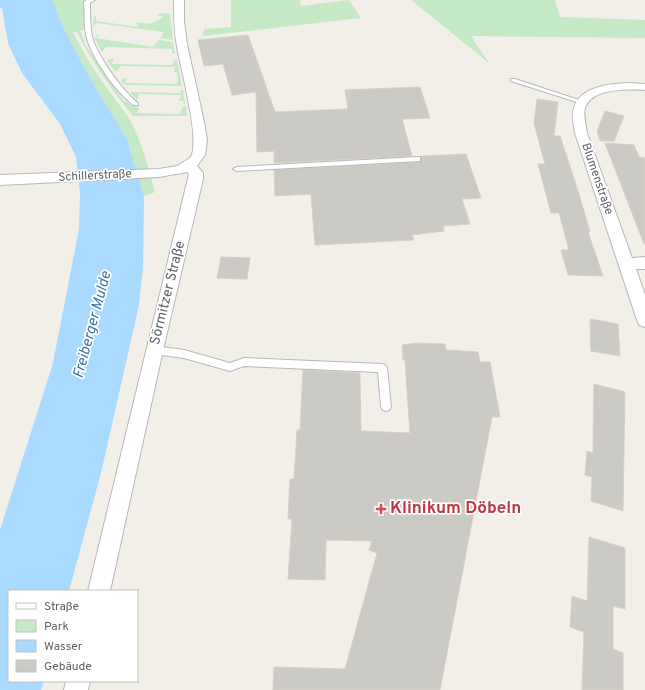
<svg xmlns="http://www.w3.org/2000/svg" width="645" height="690" viewBox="0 0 645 690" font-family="Overpass,sans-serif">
	<rect width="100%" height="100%" fill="#f1efe8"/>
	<path fill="#c5e8c5" d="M52,0h32v30l-4,1 6,15 38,55 15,7 -2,5 43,1 3,-8h3l1,10h-54c-21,-26 -41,-54 -56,-84h-4c11,23 24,43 39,63 5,8 13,16 18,25 12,22 18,47 25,72l-11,4 -17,-57 -31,-50 -30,-56z
		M231,0h69l1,6 48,-6 12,18 -158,18 1,-7 27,-2z
		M411,0h144l5,17 85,3v18l-174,-2 18,27z
		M164,13l6,1 3,26 -13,-2 4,-6 -67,-9 -4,4 1,-11h2v5l42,6 -2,-5 14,2 14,-7 -8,-2z
		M98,34h1l-3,4 57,9 6,-7 14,2 2,12 -3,-1v-4l-66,-2 -4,5 -6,-12 -2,-1z
		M110,59h4l-2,5 60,1 2,-5h3l5,26 -56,-1 -5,-3 2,-4h4l-2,5 52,1 1,-5 -1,-6 -3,-1 1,-5 -55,-1 -2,5h-3l-8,-10z
		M181,90h2l2,14h-2l1,-3h-5l2,-6 -42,-1 -2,6 -7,-8 50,1z"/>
	<path fill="#aadaff" d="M0,0h52l14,33 30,56 31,50 17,57 -1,71 -4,38 -38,168 -32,118h-60v90h35l-3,9h-41v-160l53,-167 26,-134 1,-36 -4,-36 -16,-33 -38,-51 -14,-30 -6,-34 -2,-2z"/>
	<path fill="#cccac5" stroke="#d6d1c6" d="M248,35l27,77 73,-3 -3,-19 75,-3 10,31 -28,1 10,37 -138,7v-12l-17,1 -1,-60 -24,3 -9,-31 -19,2 -6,-26z
		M537,99l21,3 -4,34h6l19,58 11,38h-2l15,44 -35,-1 -7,-25h8l-10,-37h-8l-13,-49h7l-11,-41z
		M605,111l19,5 -10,25h-14l-3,-10z
		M605,143l29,2 5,12 6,1v86h-1z
		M466,154l15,44 -19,1 8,25 -27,2 1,5 -32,4 2,5 -99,5 -4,-51 -36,2 -1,-26 146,-8 1,-6z
		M221,257l29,1 -3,21 -30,-1z
		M590,319l28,5 2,32 -29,-5z
		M416,343l29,1 1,6 32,2 2,10h10l10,55h-8l-52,273h-167l1,-23 71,2 32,-116 -8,-3 3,-9 -46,-1 -1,40 -37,-1 4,-60h-4l2,-40h4l3,-49h3l3,-60 57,3 1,58 49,2 -5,-73h-2l-1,-15z
		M594,384l31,8 -2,119 -32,-10 1,-24 -7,-2 2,-24 6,2z
		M589,537l36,11v61l-12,-3v43l10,4v37h-41l2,-58 -14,-5 2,-31 15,5z"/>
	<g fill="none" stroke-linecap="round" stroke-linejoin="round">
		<defs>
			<path id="lane" d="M87,0h8l-5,3c0,11 0,23 2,34 5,18 31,55 46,66v2h-4c-17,-11 -41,-46 -47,-66 -3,-11 -2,-25 -3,-37z
				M511,79h4l70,23 -5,1 -69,-22z
				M418,157h2v4l-183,10 -4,-2 4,-2z
				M154,346l30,4 46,13 14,-5 138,6 3,1 2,3 4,39 -2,3 -3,1 -3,-1 -2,-3 -3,-35 -134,-6 -14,5 -46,-13 -30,-4 -3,-1 -2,-3 2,-3z"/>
			<path id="street" d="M174,0h10v22l3,22 17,78 3,18 -2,15 -8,11 6,7v6l-40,171 -53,241h-22l101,-417 -2,-2 -28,5 -159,8v-10l159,-6 18,-3 13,-8c12,-14 -10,-91 -13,-112 -3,-15 -3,-30 -3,-46z
				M628,83l17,1v6c-16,-1 -54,-2 -60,18 -2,8 1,17 2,25l45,125 13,-1v12h-9l9,26v32l-6,-2 -2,-5 -62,-187c-1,-8 -4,-17 -1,-25 6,-22 36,-24 54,-25z
				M66,681h24l-2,9h-24z"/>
		</defs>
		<use href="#lane" stroke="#b5b8bc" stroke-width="2"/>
		<use href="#street" stroke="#b5b8bc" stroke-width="2"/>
		<use href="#lane" fill="#fff" fill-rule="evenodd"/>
		<use href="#street" fill="#fff" fill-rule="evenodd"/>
	</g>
	<path fill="#e0444e" stroke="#fff" stroke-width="1.5" d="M379 503h4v4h4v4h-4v4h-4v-4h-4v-4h4z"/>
	<g text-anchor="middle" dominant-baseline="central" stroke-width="3.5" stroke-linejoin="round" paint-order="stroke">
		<g font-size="12" fill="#5f6368" stroke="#fff">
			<text transform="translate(95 176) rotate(-3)">Schillerstraße</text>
			<text transform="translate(597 179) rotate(71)">Blumenstraße</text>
		</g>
		<g font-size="14" fill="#5f6368" stroke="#fff">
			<text transform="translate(168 293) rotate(-76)">Sörmitzer Straße</text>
		</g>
		<g font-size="15" font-style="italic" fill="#4174aa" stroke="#fff">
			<text transform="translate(93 325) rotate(-75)">Freiberger Mulde</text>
		</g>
		<g font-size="17" font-weight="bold" fill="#be3a42" stroke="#fff" text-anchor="start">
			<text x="390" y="509">Klinikum Döbeln</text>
		</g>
	</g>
	<rect x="8" y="590" width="130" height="92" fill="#ffffff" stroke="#bfc1c3"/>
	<rect x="16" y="603" width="20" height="6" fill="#ffffff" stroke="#bfc1c3"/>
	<text x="44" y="610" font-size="12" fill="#5f6368">Straße</text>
	<rect x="16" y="620" width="20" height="12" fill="#c5e8c5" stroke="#bfc1c3"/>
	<text x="44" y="630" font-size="12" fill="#5f6368">Park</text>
	<rect x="16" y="640" width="20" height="12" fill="#aadaff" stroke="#bfc1c3"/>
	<text x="44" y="650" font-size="12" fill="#5f6368">Wasser</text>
	<rect x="16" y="660" width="20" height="12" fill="#cccac5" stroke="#bfc1c3"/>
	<text x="44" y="670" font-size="12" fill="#5f6368">Gebäude</text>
</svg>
